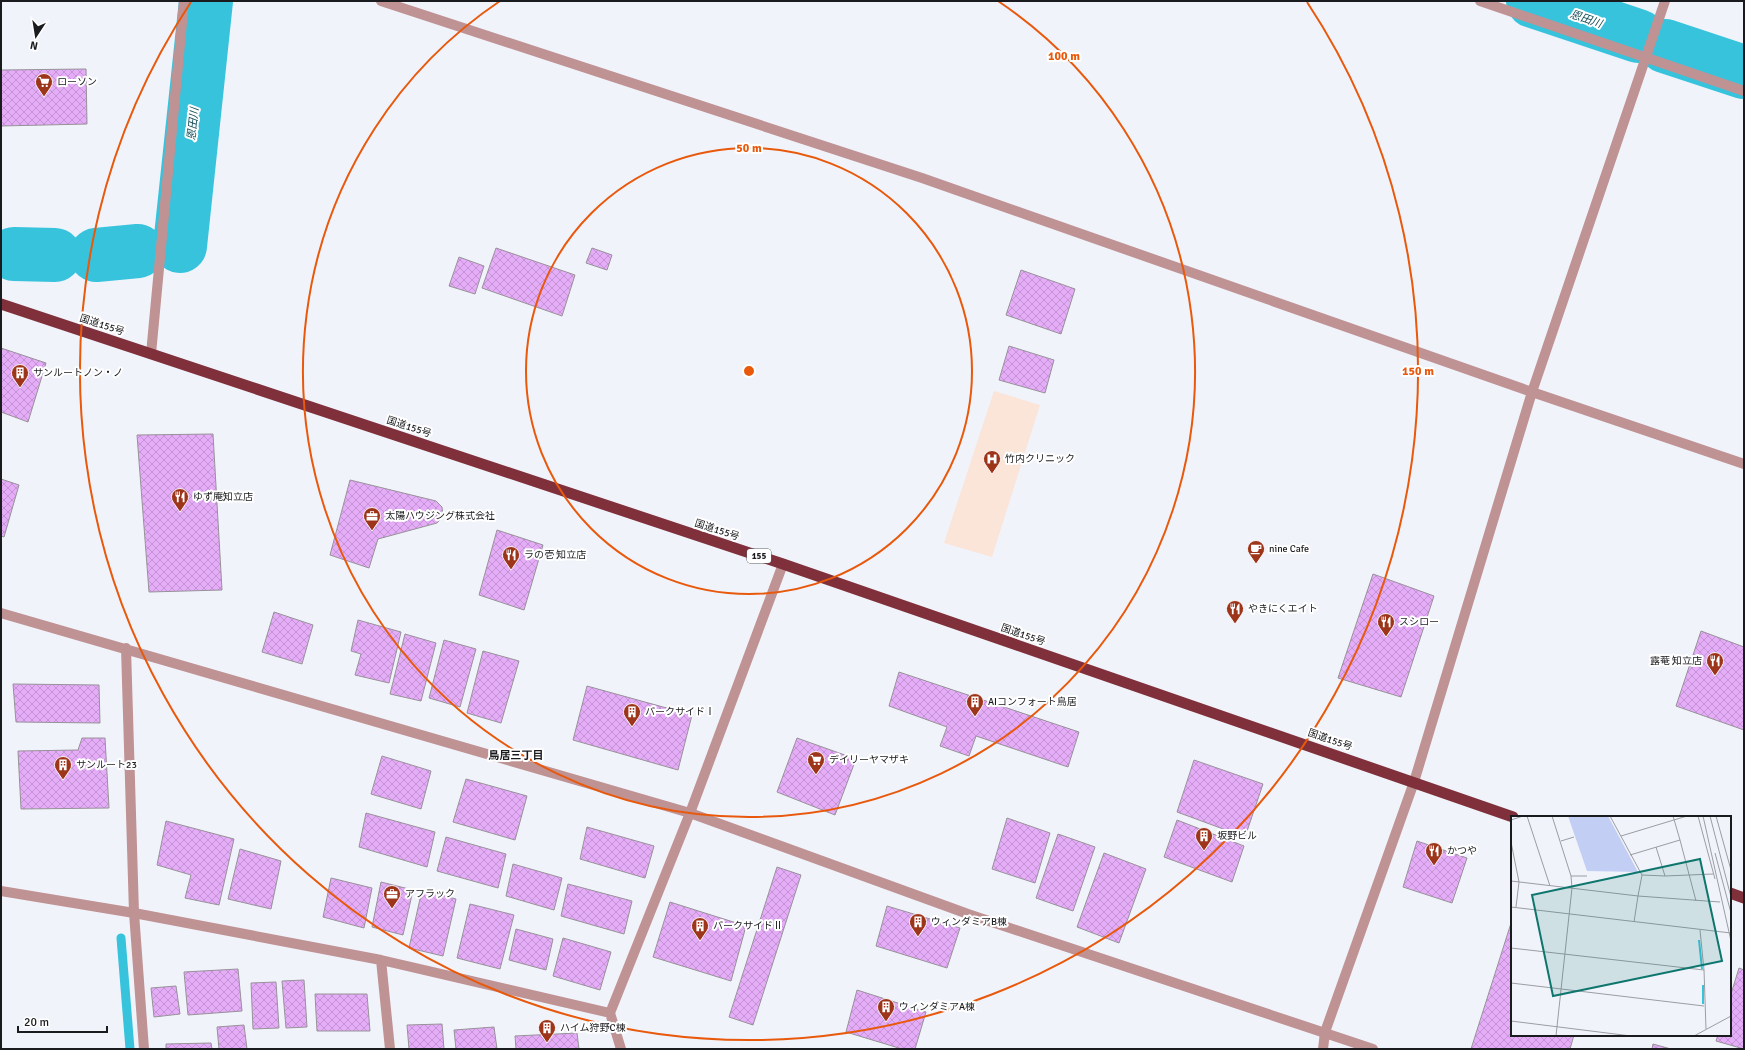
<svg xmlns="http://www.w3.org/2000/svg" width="1745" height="1050" viewBox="0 0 1745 1050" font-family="Signika,'Noto Sans JP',sans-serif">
	<defs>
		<pattern id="building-cross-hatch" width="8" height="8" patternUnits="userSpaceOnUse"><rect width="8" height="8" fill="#e5acf8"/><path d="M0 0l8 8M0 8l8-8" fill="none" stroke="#c493d4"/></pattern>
	</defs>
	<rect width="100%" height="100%" fill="#f1f3fb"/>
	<path fill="#fbe4d8" d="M994,391l46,14 -48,152 -48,-14z"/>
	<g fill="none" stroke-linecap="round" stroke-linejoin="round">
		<path stroke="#37c3dc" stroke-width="9" d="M121,938l9,111"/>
		<path stroke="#37c3dc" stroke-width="54" d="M1533,1l105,35
			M1665,46l79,26
			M180,246l26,-245
			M14,254l41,1
			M96,255l42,-4"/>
	</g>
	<path fill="url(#building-cross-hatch)" stroke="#979299" d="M86,69l1,55 -86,2v-56z
		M496,248l79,27 -13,41 -80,-28z
		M592,248l20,7 -5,15 -21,-7z
		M459,257l25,9 -9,28 -26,-8z
		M1021,270l54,19 -14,45 -55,-19z
		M1009,346l45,14 -9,33 -46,-13z
		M1,348l45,15 -18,59 -27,-10z
		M213,434l9,156 -73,2 -12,-157z
		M1,479l18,6 -15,52 -3,-1z
		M350,480l86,21 6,6 1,9 -6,7 -59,16 -9,29 -39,-13z
		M497,530l46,15 -19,65 -45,-15z
		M1373,574l61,22 -33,101 -63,-19z
		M274,612l39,13 -11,39 -40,-12z
		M358,620l43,12 -12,51 -34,-8 6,-21 -10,-3z
		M1701,631l43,16v83l-68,-24z
		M405,634l31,9 -15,58 -31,-7z
		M444,640l32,9 -16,58 -31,-9z
		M483,651l36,10 -18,62 -34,-10z
		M899,672l180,60 -11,35 -92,-31 -7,20 -29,-10 7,-19 -58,-21z
		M13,684l86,1 1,38 -84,-1z
		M587,686l105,29 -14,55 -105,-30z
		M82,738h23l4,70 -88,1 -3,-58 60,-1z
		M797,738l59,21 -21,56 -58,-23z
		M382,756l49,15 -10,38 -50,-15z
		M1194,760l69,24 -18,53 -68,-25z
		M466,779l61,17 -12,44 -62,-18z
		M366,813l69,19 -8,35 -68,-20z
		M1007,818l43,15 -15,50 -43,-14z
		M1177,820l67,26 -12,36 -68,-25z
		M166,821l68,18 -15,66 -34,-7 6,-23 -34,-10z
		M587,827l67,19 -9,32 -65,-19z
		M1058,834l37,13 -22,64 -37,-13z
		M446,837l60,17 -8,34 -61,-17z
		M1417,841l50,17 -15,45 -49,-16z
		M240,849l41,12 -10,48 -43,-10z
		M1104,853l42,16 -27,74 -42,-16z
		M513,864l49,14 -8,32 -48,-14z
		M777,867l24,8 -48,150 -24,-8z
		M331,878l41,10 -8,40 -41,-11z
		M381,882l32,8 -10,45 -31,-8z
		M568,884l64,17 -8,33 -63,-18z
		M422,890l34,9 -13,57 -34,-8z
		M670,902l76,24 -15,55 -78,-24z
		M470,904l44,11 -14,54 -43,-11z
		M887,906l73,22 -13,40 -71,-22z
		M1512,920v115h62l-4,14h-99z
		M516,929l37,10 -7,31 -37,-10z
		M563,938l48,14 -11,38 -47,-14z
		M1739,968l5,2v79l-28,-8 2,-6h12v-38z
		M238,969l4,42 -54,4 -4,-43z
		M304,980l3,47 -21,1 -4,-47z
		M276,982l3,46 -26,1 -2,-46z
		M176,986l4,28 -26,3 -3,-29z
		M857,990l69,22 -11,37h-13l-56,-17z
		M315,994h52l3,37h-53z
		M442,1024l2,25h-35l-2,-24z
		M244,1025l3,24h-28l-2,-22z
		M494,1027l3,22h-41l-2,-19z
		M577,1033l2,16h-63l-1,-13z
		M211,1043l1,6h-46v-5z
		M1653,1044l18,5h-19z"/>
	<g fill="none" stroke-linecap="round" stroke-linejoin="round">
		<path stroke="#bf9294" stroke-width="10" d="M381,1l541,177 610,214 212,72
			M1480,1l264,90
			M151,354l33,-353
			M1,613l689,200 93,-249
			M126,648l8,265 10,136
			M1,891l133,22 247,47
			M610,1013l11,36
			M390,1049l-9,-89 229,53 80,-200 278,101 405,135"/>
		<path stroke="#bf9294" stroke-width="10" d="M1323,1049l2,-17 89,-250 118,-390 133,-391"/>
		<path stroke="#80303a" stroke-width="11" d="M1,304l782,260 730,253
			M1730,893l14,5"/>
	</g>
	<g fill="none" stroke="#e8590c" stroke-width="2">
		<circle cx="749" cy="371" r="223"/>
		<path d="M998 1A446 446 0 1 1 500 1"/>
		<path d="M1307 2A669 669 0 1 1 191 2"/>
	</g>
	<defs>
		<symbol id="supermarket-pin" viewBox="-11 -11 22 30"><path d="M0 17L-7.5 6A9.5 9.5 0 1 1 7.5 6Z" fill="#9d351b" stroke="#fff"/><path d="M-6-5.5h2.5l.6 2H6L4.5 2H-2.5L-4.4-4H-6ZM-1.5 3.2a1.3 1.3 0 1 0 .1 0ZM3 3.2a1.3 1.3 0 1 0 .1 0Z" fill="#fff"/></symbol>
		<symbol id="building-pin" viewBox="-11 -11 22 30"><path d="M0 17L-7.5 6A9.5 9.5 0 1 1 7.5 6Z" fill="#9d351b" stroke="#fff"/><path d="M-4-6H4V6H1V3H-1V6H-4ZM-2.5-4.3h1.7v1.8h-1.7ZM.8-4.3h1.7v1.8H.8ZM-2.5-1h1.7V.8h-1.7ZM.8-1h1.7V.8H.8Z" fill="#fff"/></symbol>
		<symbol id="hospital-pin" viewBox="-11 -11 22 30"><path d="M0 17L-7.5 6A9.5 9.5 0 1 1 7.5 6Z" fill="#9d351b" stroke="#fff"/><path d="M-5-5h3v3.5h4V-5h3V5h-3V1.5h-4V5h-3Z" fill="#fff"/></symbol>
		<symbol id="restaurant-pin" viewBox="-11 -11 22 30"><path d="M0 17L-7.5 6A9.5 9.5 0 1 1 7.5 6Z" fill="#9d351b" stroke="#fff"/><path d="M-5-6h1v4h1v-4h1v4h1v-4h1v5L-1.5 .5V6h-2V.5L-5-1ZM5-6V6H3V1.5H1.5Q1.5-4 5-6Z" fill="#fff"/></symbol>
		<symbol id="office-pin" viewBox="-11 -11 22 30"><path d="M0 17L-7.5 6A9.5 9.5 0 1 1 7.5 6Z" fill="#9d351b" stroke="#fff"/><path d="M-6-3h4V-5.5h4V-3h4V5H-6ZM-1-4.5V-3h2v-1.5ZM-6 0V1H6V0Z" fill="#fff"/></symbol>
		<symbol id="cafe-pin" viewBox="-11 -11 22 30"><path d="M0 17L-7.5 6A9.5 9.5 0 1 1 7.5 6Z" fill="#9d351b" stroke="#fff"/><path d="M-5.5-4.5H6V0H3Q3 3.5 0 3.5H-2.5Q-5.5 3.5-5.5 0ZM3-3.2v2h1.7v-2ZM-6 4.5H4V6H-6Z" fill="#fff"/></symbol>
	</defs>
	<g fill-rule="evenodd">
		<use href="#supermarket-pin" x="34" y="72" width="20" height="27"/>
		<use href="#building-pin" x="10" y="363" width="20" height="27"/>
		<use href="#hospital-pin" x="982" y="449" width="20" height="27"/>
		<use href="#restaurant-pin" x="170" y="487" width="20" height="27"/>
		<use href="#office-pin" x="362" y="506" width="20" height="27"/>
		<use href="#cafe-pin" x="1246" y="539" width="20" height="27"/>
		<use href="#restaurant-pin" x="501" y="545" width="20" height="27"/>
		<use href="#restaurant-pin" x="1225" y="599" width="20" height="27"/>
		<use href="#restaurant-pin" x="1376" y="612" width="20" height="27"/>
		<use href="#restaurant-pin" x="1705" y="651" width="20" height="27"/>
		<use href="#building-pin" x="965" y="692" width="20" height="27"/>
		<use href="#building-pin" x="622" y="702" width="20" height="27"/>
		<use href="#supermarket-pin" x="806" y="750" width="20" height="27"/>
		<use href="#building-pin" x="53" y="755" width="20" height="27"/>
		<use href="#building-pin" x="1194" y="826" width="20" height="27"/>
		<use href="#restaurant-pin" x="1424" y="841" width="20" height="27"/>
		<use href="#office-pin" x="382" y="884" width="20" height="27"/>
		<use href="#building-pin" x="908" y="912" width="20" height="27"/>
		<use href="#building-pin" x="690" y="916" width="20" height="27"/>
		<use href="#building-pin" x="876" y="997" width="20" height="27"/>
		<use href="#building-pin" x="537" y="1018" width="20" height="27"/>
	</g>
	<g text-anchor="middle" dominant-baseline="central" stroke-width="4" stroke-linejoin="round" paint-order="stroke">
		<rect fill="#fff" stroke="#5f5f62" stroke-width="1" x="747" y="549" width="24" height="14" rx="3"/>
		<g font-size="9" font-weight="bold" fill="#1a1b1e">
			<text x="759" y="556">155</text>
		</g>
		<g font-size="10" fill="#1a1b1e" stroke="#fff" text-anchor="start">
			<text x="57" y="82">ローソン</text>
			<text x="33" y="373">サンルートノン・ノ</text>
			<text x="1005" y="459">竹内クリニック</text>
			<text x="193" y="497">ゆず庵知立店</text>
			<text x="385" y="516">太陽ハウジング株式会社</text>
			<text x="1269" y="549">nine Cafe</text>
			<text x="524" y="555">ラの壱 知立店</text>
			<text x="1248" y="609">やきにくエイト</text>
			<text x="1399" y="622">スシロー</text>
			<text x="1702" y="661" text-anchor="end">露菴 知立店</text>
			<text x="988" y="702">AIコンフォート鳥居</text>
			<text x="645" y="712">パークサイドⅠ</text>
			<text x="829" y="760">デイリーヤマザキ</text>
			<text x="76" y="765">サンルート23</text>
			<text x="1217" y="836">坂野ビル</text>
			<text x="1447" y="851">かつや</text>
			<text x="405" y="894">アフラック</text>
			<text x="931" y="922">ウィンダミアB棟</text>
			<text x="713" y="926">パークサイドⅡ</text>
			<text x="899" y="1007">ウィンダミアA棟</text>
			<text x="560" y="1028">ハイム狩野C棟</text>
		</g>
		<g font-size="10" fill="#1a1b1e" stroke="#fff">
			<text transform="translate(102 325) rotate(18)">国道155号</text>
			<text transform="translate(409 427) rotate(18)">国道155号</text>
			<text transform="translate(717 530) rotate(18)">国道155号</text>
			<text transform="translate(1023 635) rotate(19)">国道155号</text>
			<text transform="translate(1330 740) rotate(19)">国道155号</text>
		</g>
		<g font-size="11" font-style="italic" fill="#164f5a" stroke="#fff">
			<text transform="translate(1586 19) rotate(19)">恩田川</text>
			<text transform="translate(193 124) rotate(-84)">恩田川</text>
		</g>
		<g font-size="11" font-weight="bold" fill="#1a1b1e" stroke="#fff">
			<text x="516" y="755">鳥居三丁目</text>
		</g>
	</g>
	<g transform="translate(1511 816)">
		<rect width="220" height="220" fill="#f1f3fb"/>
		<path d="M57,0h40l30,56 -51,-1z" fill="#c3cef4"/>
		<path fill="none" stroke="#37c3dc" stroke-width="2" d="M188,124l3,29M192,188v-19"/>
		<path fill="none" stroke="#9b9da3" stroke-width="1" d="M16,0l23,70M41,0l19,60 1,12 -16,148M99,0l32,59M187,0l17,63M192,0l28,125M199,0l21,81M205,0l15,54M0,4l12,-4M110,20l66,-20M169,24l16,61M50,25l13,-4M0,26l8,40 -3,25M204,37l16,60M119,39l50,-15 -7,-24M60,60h16M154,60l48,-2M0,65l127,15 4,-21 23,1 -9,-29M0,91l220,26M123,106l4,-26 82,6M189,114l4,40M0,132l193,22 2,59M0,167l193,23M0,205l120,15M183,220l37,-20"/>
		<path fill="#0f766e" fill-opacity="0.15" stroke="#0f766e" stroke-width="2" d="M189,43l22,102 -169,35 -21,-101z"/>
		<rect width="220" height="220" fill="none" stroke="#1a1b1e" stroke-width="2"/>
	</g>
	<circle cx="749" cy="371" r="6" fill="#e8590c" stroke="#fff" stroke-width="2"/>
	<g font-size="12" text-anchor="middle" font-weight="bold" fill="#e8590c" stroke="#fff" stroke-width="4" stroke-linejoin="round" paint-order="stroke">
		<text x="1064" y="60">100 m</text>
		<text x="749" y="152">50 m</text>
		<text x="1418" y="375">150 m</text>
	</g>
	<rect width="1745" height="1050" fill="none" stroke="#1a1b1e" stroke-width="4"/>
	<g transform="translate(36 36) rotate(192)" stroke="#ffffff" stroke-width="3" paint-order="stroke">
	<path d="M0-3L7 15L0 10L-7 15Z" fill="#1a1b1e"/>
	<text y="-6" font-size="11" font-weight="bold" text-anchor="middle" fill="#1a1b1e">N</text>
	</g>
	<path d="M18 1026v6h89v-6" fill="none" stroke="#1a1b1e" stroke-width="2"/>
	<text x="24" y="1026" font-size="12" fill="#1a1b1e" stroke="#ffffff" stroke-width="3" paint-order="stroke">20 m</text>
</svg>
